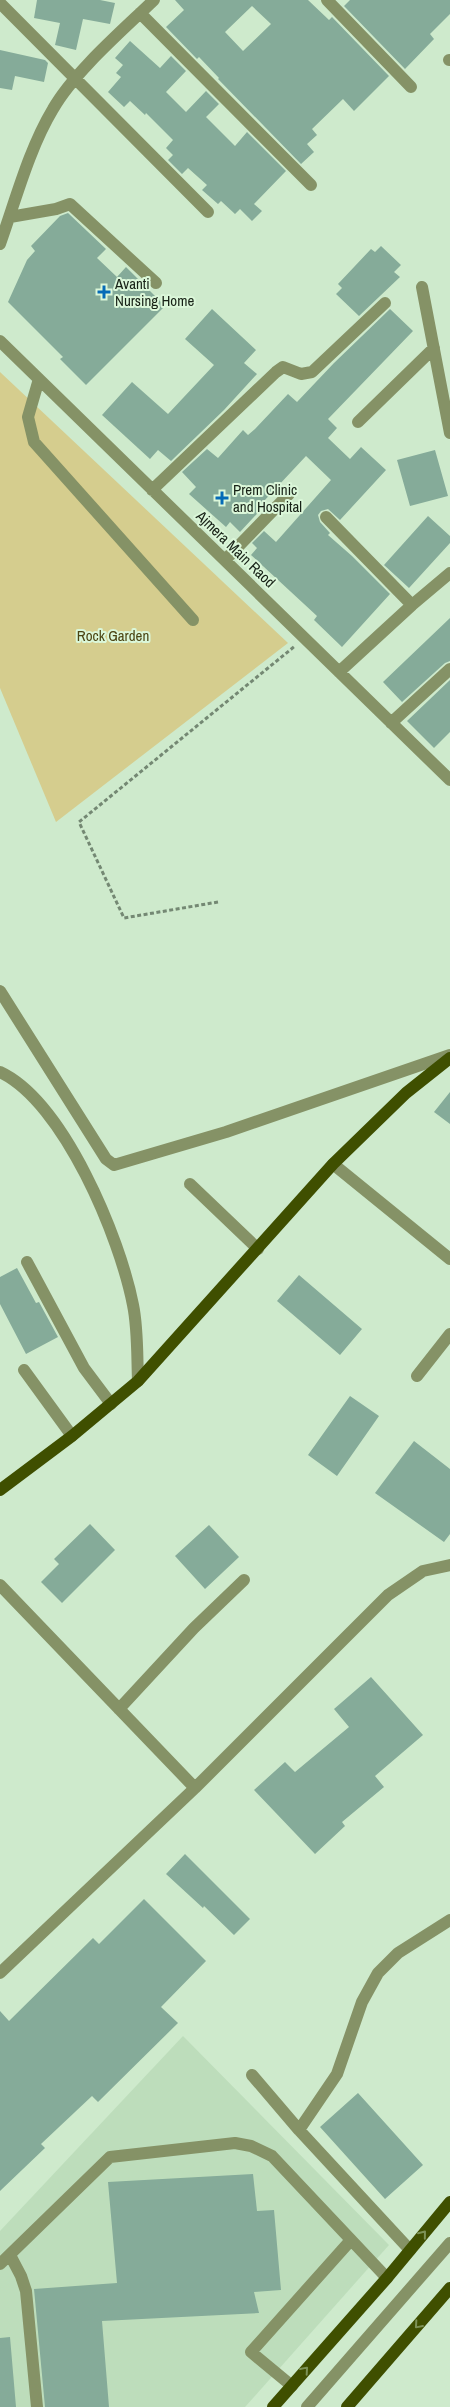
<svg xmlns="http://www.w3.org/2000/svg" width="450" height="2407" viewBox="0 0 450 2407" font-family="'Archivo Narrow',sans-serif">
	<rect width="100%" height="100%" fill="#ceeacc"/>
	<path fill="#bdddbb" d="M183,2036l206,209 -144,162h-245v-176z"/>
	<path fill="#d5cd8e" d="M0,372l288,271 -232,179 -56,-134z"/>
	<path fill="#85ab99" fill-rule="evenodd" d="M37,0h63l15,3 -5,21 -27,-5 -7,31 -21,-5 5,-22 -26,-5z
		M175,0h133l21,20 3,-3 57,59 -35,35 -11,-12 -31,30 5,6 -10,9 7,8 -13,12 -83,-85 1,-1 -20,-21 -2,2 -31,-32 18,-17zM252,6l19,18 -28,27 -18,-19z
		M350,0h100v14l-20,20 4,5 -29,30 -61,-63z
		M130,41l30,27 11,-12 15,15 -20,21 20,20 20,-21 13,13 -13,13 29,29 12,-14 39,39 -32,33 8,7 -10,10 -12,-12 -5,5 -14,-13 -3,3 -16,-14 5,-5 -19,-17 -6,6 -14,-14 5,-5 -7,-7 7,-8 -27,-27 -1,2 -15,-14 -6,6 -16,-15 13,-15 -5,-4 7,-8 -8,-7z
		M0,50l45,10 3,3 -4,19 -29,-6 -3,14 -12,-2z
		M68,213l38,36 -9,9 20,19 9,-10 39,39 -79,79 -26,-26 3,-2 -55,-55 19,-42 8,-9 -4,-5 29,-30z
		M381,246l20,19 -7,7 6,5 -41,39 -23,-22 6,-6 -4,-4 33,-35 4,3z
		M212,309l44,41 -12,13 13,11 -33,36 -53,51 -13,-11 -8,9 -48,-44 30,-33 36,32 46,-49 -29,-26z
		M390,309l23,22 -85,88 9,9 -9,10 22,21 11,-12 25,23 -46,50 -12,-11 -7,2 -3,4 2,7 10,11 -2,2 24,21 38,38 -48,53 -28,-27 3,-4 -66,-61 6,-7 -5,-5 12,-12 12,11 55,-62 -25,-24 -42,45 3,2 -27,29 -10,-10 -4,5 -37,-33 7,-7 -14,-15 25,-23 11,9 25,-28 5,5 7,-6 33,-35 9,8 37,-39z
		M435,450l13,46 -38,10 -13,-46z
		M428,516l22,20v7l-41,45 -25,-23z
		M450,618v43l-5,2 -43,39 -19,-20z
		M450,680v52l-16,16 -27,-27z
		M450,1092v32l-16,-12z
		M17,1268l19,35 3,-1 19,35 -32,17 -26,-50v-27z
		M299,1275l63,54 -22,26 -63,-54z
		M350,1396l29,20 -42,60 -29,-21z
		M414,1441l36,28v65l-6,8 -69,-49z
		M90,1524l25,26 -53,53 -21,-21 18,-18 -5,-5z
		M209,1525l30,32 -34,32 -30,-33z
		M371,1677l52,58 -48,41 9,11 -42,35 3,4 -30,28 -61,-64 31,-28 10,10 54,-45 -15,-18z
		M185,1854l65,65 -16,16 -30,-29 -1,2 -37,-34z
		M144,1899l62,62 -45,46 17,16 -80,79 -6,-6 -51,48 4,4 -45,43v-180l9,10 84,-83 6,6z
		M358,2093l65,72 -38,34 -65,-72z
		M253,2174l4,37 17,-1 7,80 -27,2 5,21 -157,8 7,86h-64l-11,-118 83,-6 -9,-101z
		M10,2337l6,70h-16v-69z"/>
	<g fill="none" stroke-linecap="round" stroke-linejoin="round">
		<path stroke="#748873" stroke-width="3" stroke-dasharray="4 2.5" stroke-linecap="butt" d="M218,902l-94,16 -45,-96 216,-176"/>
		<path stroke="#859266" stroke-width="12" d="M327,0l84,87
			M0,3l208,209
			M140,13l171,172
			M449,60h1
			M10,217l46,-8 14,-5 86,79
			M0,244c16,-45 29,-95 53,-135 21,-37 70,-79 101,-109
			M422,287l28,146
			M0,341l450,439
			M39,379l-11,38 6,25 159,178
			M358,422l76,-74
			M152,490l124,-118 7,-5 18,7 11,-2 73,-69
			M326,517l86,88
			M225,560l64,-66
			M339,672l73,-67 38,-32
			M391,723l59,-54
			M0,991l106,168 8,6 112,-33 224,-77
			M0,1072c64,30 120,166 133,233 5,24 4,51 5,76
			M333,1164l117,95
			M190,1184l68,65
			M27,1262l57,106 27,36
			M24,1370l48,66
			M417,1376l33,-42
			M0,1585l195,203
			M119,1709l75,-81 50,-48
			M0,1973l195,-185 193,-193 35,-24 27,-6
			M252,2075l47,55
			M410,2250l-111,-120 38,-56 25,-72 16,-29 20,-20 52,-33
			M10,2255l11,21 5,15 11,116
			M0,2264l110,-107 125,-14 16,3 21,10 115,122
			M292,2386l-41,-34 100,-112
			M307,2407l143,-164"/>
		<path stroke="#3f4f00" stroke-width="12" d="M0,1490l72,-54 66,-55 195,-217 73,-71 44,-35
			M273,2407l114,-129 63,-76
			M347,2407l103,-119"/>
	</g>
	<defs><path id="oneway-chevron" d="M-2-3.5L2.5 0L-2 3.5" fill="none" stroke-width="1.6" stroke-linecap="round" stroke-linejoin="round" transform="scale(1.25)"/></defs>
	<g stroke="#7d9257">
		<use href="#oneway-chevron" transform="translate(423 2234) rotate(-51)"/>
		<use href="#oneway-chevron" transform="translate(418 2325) rotate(131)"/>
		<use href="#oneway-chevron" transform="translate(305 2370) rotate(-49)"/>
	</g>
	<g fill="#056bb7" stroke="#dbf7d9" stroke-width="2">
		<path d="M101.5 284.5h5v5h5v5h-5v5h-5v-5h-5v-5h5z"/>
		<path d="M219.5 490.5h5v5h5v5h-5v5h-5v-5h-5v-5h5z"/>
	</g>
	<g text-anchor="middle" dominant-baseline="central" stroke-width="4" stroke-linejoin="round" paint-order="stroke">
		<g font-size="15" fill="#172116" stroke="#dbf7d9" text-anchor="start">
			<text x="115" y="283">Avanti<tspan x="115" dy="17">Nursing Home</tspan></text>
			<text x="233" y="489">Prem Clinic<tspan x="233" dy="17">and Hospital</tspan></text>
		</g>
		<g font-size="15" fill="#172116" stroke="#dbf7d9">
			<text transform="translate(236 549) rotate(44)">Ajmera Main Raod</text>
		</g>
		<g font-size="15" fill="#4b4412" stroke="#dbf7d9">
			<text x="113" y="635">Rock Garden</text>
		</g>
	</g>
</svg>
